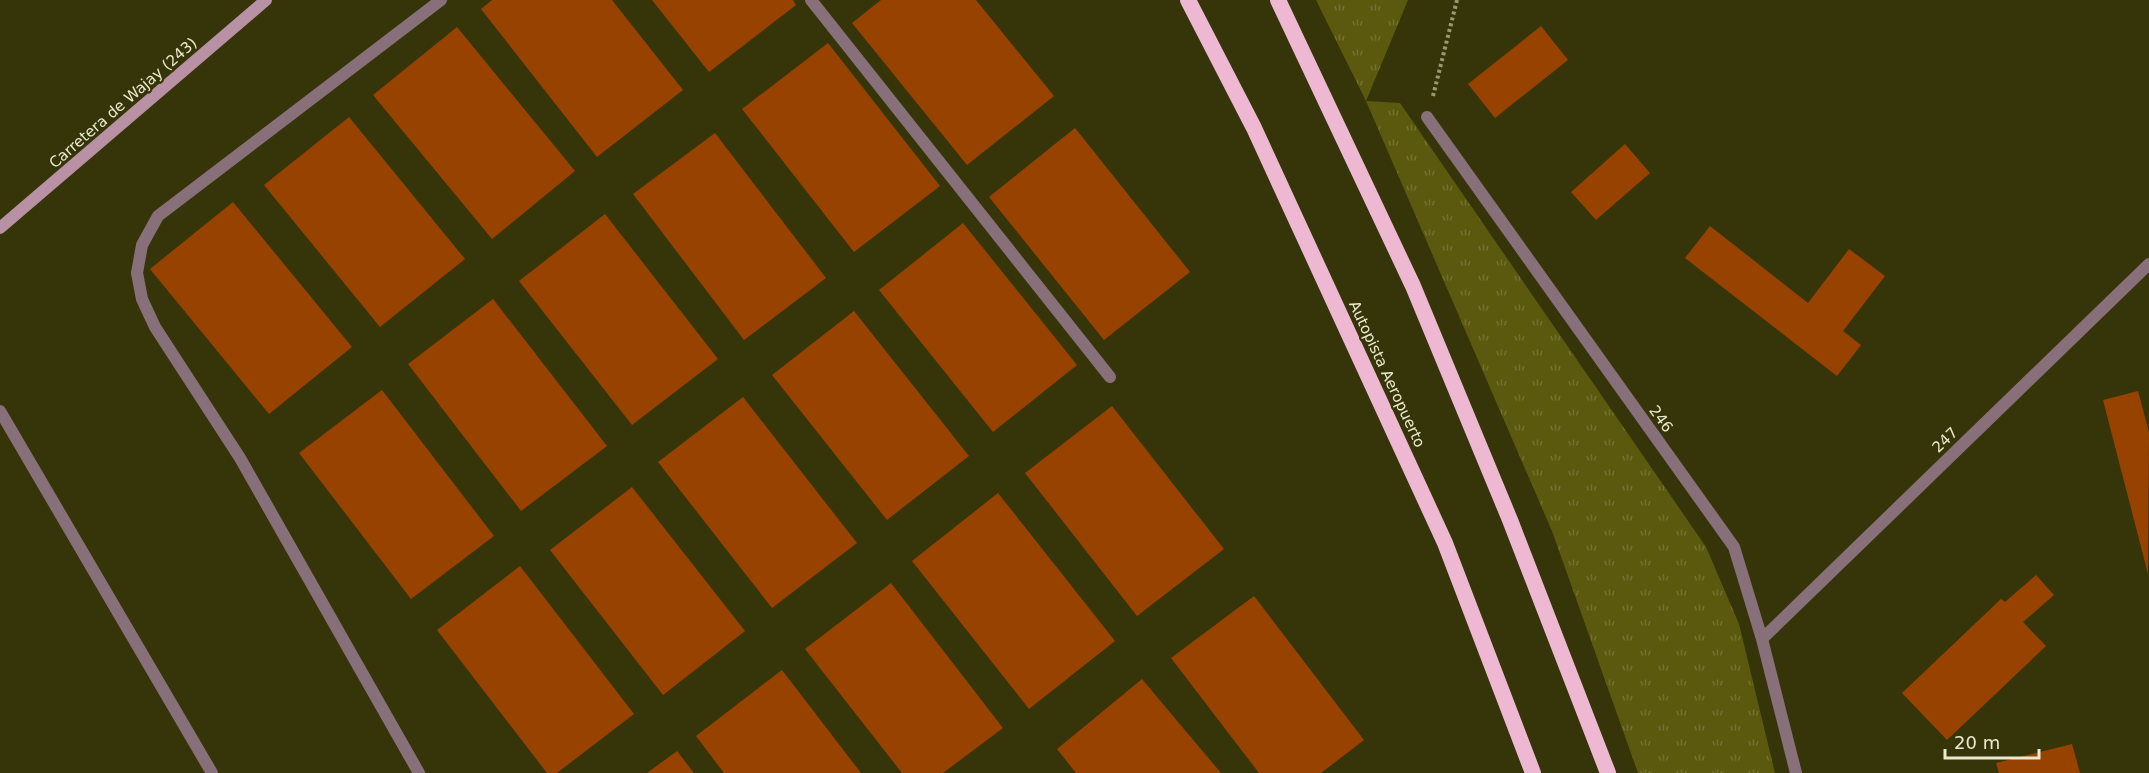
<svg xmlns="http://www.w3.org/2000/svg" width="2149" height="773" viewBox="0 0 2149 773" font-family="'DejaVu Sans',sans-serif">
	<defs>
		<pattern id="grass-tufts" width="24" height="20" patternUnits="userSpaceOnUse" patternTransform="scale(1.5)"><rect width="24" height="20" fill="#5b590e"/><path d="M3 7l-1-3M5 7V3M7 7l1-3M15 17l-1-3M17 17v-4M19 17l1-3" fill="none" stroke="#737130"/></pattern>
	</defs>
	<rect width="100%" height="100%" fill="#363509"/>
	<path fill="url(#grass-tufts)" d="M1316,0h92l-42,101 34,2 306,444 33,77 36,149h-137l-86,-242 -186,-430z"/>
	<path fill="#984200" d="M492,0h120l71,90 -86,67 -116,-148z
		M652,0h141l3,5 -87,67z
		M881,0h95l78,96 -87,69 -115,-142z
		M1541,26l27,34 -73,58 -27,-34z
		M457,27l118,144 -83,68 -119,-144z
		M828,43l112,143 -86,66 -112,-143z
		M349,117l116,142 -85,68 -116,-142z
		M1075,128l115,144 -86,68 -115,-143z
		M715,133l111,145 -82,62 -111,-146z
		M1625,144l25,29 -54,47 -25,-28z
		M233,202l119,145 -83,67 -119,-145z
		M605,214l113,145 -86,66 -113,-144z
		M963,223l114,142 -84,67 -114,-142z
		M1710,226l98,77 41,-54 36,27 -42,55 18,14 -24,31 -152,-118z
		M493,299l114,147 -86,65 -113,-147z
		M854,311l115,145 -82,64 -115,-145z
		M382,390l112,146 -83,63 -112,-146z
		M2138,391l11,41 -1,142 -45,-174z
		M743,397l114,146 -85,65 -114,-146z
		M1112,406l112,143 -87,67 -112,-143z
		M632,487l113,144 -82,64 -113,-145z
		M998,493l117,148 -86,68 -117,-148z
		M520,566l114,148 -77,59h-10l-110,-143z
		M2036,575l18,20 -31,27 23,24 -99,94 -45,-47 99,-94 4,3z
		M891,583l112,145 -60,45h-41l-97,-124z
		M1254,596l110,144 -43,33h-62l-88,-115z
		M782,670l79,103h-137l-28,-37z
		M1142,679l79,94h-145l-19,-24z
		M2072,744l8,29h-81l-3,-10z
		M677,751l17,22h-47z"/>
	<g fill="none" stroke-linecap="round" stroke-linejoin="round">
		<path stroke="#989975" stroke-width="4" stroke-dasharray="3 3" stroke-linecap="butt" d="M1433,96l24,-96"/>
		<path stroke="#88707b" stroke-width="12" d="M811,0l299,377
			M0,411l212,362
			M419,773l-179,-315 -85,-131 -13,-28 -5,-26 5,-28 16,-29 283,-216"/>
		<path stroke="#88707b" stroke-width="12" d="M1427,117l307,430 28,92 34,134
			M1762,639l387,-375"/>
		<path stroke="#b892a4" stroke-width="12" d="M0,228l266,-228"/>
		<path stroke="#eeb8d2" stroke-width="16" d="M1188,0l66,128 191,415 88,230
			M1278,0l135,286 97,234 98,253"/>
	</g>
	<g text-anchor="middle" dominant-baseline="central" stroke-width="4.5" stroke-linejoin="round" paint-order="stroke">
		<g font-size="15" fill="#e9eacd" stroke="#363509">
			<text transform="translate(123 103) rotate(-41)">Carretera de Wajay (243)</text>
			<text transform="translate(1387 374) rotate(65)">Autopista Aeropuerto</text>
			<text transform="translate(1661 419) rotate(54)">246</text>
			<text transform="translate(1945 440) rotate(-44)">247</text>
		</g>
	</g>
	<path d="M1945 749v9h94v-9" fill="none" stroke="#e9eacd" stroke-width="3"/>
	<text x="1954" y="749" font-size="18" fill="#e9eacd" stroke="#363509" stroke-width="4.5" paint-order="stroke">20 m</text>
</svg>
